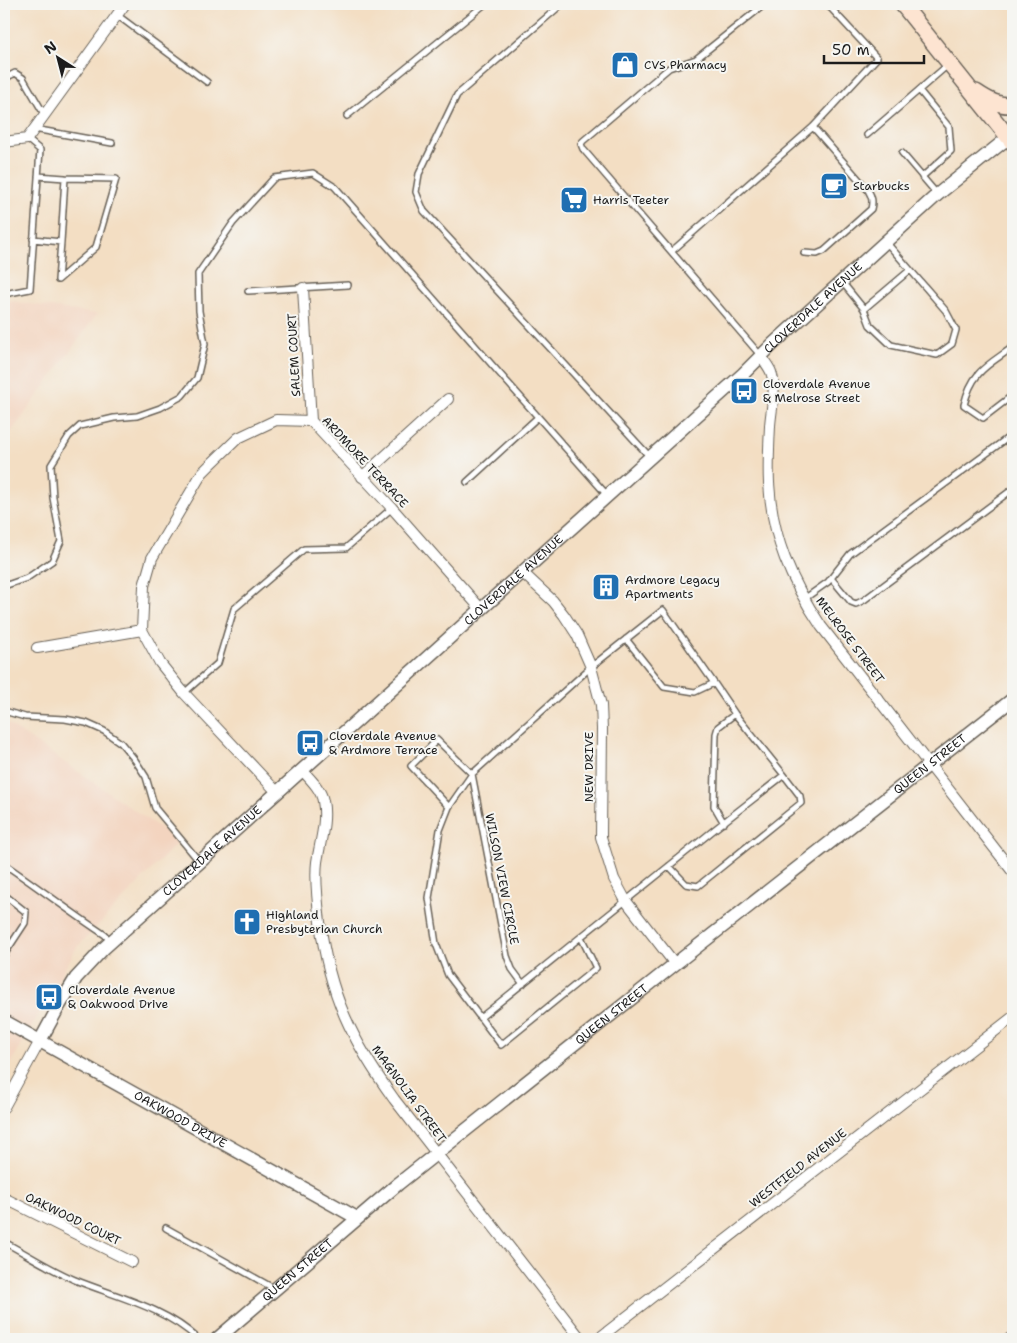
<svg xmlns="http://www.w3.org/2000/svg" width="1017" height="1343" viewBox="0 0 1017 1343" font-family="'Shantell Sans',sans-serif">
	<rect width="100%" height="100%" fill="#f6f6f2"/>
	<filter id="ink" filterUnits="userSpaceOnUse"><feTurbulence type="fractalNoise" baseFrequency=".02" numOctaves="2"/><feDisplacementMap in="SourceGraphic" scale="10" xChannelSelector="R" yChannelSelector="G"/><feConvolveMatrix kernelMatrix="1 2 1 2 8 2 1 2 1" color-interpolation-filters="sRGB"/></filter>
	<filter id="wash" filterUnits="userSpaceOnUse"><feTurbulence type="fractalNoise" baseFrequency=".0096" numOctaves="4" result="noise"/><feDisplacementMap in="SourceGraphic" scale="20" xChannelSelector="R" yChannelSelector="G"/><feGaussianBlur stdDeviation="1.12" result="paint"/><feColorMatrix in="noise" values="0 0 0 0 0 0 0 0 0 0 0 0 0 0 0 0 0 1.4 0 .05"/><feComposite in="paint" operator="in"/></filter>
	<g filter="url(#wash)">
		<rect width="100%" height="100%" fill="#f3dec3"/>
		<path fill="#f3d4bf" d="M4,300l93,14 -93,128z
			M4,721l175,120 -102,106 -73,128z"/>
	</g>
	<g filter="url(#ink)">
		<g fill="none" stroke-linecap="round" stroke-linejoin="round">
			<defs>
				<path id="service" d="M562,4l-105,91 -38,79 -3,18 8,19 226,246
					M117,15l90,67
					M4,79l11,-6 8,5 21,36
					M919,90l30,-26
					M347,116l138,-112
					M34,129l78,14
					M867,135l52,-45 30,37 2,24 -29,26
					M902,153l35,41
					M4,175h2
					M33,239l28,3 4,-64 -27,-2
					M61,242l-3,38 38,-33 20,-68 -51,-1
					M672,251l141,-124 64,-69 -50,-54
					M804,253l13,1 7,-3 47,-42c2,-8 1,-12 -3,-19l-55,-63
					M842,282l22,27 6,16 21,20 46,10 15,-11 4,-14 -10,-19 -60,-69
					M248,291l100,-6
					M4,294l26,-5 10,-139 -13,-11
					M864,309l46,-39
					M1013,347c-26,19 -41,24 -49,58l19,13 30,-23
					M761,356l-178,-207 -2,-5 2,-3 86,-73 27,-9 69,-55
					M467,482l71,-65
					M831,578l20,24 5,2 8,-4 149,-111
					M4,586l23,-8 25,-17 9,-20 -8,-43 -2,-33 18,-29 11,-10 34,-8 23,-2 23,-8 22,-12 15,-18 8,-34 -6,-33 -1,-37 35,-51 41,-45 39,-5 22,14 272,308
					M804,599l24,-17 22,-28 163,-120
					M184,693l34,-30 16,-54 70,-60 42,-1 46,-40
					M4,711l21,6 40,2 21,4 18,8 17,12 14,17 11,17 9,31 44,53
					M449,807l-38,-41 26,-26 35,34 35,182 5,13 11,15
					M724,823l-10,-17 2,-72 2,-7 17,-13
					M4,864c34,23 66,48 101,71l5,6
					M669,866l17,18 12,2 103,-83 -1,-7 -16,-21
					M581,937l15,31 -95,77 -53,-70 -12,-31 -7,-46 11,-68 9,-23 23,-33 119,-107 72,-57 51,73 -19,9 -31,-5 -38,-48
					M4,955l21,-32 1,-11 -19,-15
					M480,1018l235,-189 69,-54 -49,-61 -21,-31
					M166,1228l109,61
					M4,1242c23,12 47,28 71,38 42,17 89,27 123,59"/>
				<path id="minor" d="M4,142l23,-3 98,-135
					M303,288l8,133
					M761,356c3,5 8,11 10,16 6,16 0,37 -1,54 -1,19 -2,38 -1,57 3,55 22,98 52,143l192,246
					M362,477l86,-78
					M523,573l30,28 11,14 13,20 14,32 10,38 1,24 -1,108 13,42 12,22 49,63
					M37,648l105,-18
					M302,770c8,9 19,19 21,31 4,20 -3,41 -6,61 -2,15 1,44 3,60 9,72 32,119 74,177l187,240
					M277,792l-93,-99 -24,-30 -18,-33 2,-44 8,-28 50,-85 8,-8 28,-27 38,-18 35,1 81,87 89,101
					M4,1107l36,-66
					M4,1198l128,64
					M598,1339l415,-322
					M1009,1339l4,-3"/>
				<g id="tertiary">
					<path id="s1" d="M4,1021l353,197"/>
					<path id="s2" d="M40,1041l19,-35 17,-28 28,-30 639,-574 30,-30 164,-149 72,-58"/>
					<path id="s3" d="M217,1339l181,-155 277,-220 338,-265"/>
				</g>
				<path id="secondary" d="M902,4l111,139
					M976,92c12,8 22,14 37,13"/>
			</defs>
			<use href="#service" stroke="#676056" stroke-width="8"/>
			<use href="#minor" stroke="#676056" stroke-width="12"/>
			<use href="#tertiary" stroke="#676056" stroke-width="15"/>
			<use href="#secondary" stroke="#676056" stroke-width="18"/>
			<use href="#service" stroke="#fff" stroke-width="5"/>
			<use href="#minor" stroke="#fff" stroke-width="10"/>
			<use href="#tertiary" stroke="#fff" stroke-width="12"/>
			<use href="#secondary" stroke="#fde4d1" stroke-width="15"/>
		</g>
	</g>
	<defs>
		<symbol id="shop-square" viewBox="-11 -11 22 22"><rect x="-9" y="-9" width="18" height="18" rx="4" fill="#1f6fb2" stroke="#f6f6f2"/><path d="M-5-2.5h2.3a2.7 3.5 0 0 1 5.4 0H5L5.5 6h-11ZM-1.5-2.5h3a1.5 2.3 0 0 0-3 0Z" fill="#fff"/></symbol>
		<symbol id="cafe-square" viewBox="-11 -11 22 22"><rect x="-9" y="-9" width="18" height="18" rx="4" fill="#1f6fb2" stroke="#f6f6f2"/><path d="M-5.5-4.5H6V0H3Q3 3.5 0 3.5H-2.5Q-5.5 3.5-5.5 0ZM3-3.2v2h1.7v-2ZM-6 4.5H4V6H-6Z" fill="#fff"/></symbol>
		<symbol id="supermarket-square" viewBox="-11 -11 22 22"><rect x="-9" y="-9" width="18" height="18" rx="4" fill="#1f6fb2" stroke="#f6f6f2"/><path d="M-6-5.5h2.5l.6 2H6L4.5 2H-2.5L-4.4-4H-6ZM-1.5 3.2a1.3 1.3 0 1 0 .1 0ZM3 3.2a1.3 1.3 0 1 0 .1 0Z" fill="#fff"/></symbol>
		<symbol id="bus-square" viewBox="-11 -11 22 22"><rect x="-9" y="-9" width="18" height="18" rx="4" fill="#1f6fb2" stroke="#f6f6f2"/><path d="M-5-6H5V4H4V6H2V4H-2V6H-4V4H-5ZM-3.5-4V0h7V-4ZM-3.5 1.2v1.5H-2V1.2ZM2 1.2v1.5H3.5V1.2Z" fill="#fff"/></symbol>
		<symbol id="building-square" viewBox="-11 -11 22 22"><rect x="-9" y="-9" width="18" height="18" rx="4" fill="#1f6fb2" stroke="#f6f6f2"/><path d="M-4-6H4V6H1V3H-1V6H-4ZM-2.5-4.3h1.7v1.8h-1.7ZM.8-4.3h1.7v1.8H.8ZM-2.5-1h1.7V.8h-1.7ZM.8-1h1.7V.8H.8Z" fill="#fff"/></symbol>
		<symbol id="church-square" viewBox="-11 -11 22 22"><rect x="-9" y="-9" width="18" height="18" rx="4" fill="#1f6fb2" stroke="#f6f6f2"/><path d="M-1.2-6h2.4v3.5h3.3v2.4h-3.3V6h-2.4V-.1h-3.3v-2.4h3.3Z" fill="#fff"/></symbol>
	</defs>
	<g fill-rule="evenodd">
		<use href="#shop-square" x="609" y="49" width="32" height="32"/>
		<use href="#cafe-square" x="818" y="170" width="32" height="32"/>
		<use href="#supermarket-square" x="558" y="184" width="32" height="32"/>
		<use href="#bus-square" x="728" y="375" width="32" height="32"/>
		<use href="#building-square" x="590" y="571" width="32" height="32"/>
		<use href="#bus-square" x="294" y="727" width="32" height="32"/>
		<use href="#church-square" x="231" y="906" width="32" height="32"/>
		<use href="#bus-square" x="33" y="981" width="32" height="32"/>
	</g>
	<g text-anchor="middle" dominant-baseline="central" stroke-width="4" stroke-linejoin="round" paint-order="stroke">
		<g font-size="12" fill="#1c1c1c" stroke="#f6f6f2" text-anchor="start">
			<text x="644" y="65">CVS Pharmacy</text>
			<text x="853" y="186">Starbucks</text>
			<text x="593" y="200">Harris Teeter</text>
			<text x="763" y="384">Cloverdale Avenue<tspan x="763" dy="14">&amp; Melrose Street</tspan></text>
			<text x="625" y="580">Ardmore Legacy<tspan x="625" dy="14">Apartments</tspan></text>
			<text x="329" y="736">Cloverdale Avenue<tspan x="329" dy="14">&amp; Ardmore Terrace</tspan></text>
			<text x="266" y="915">Highland<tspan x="266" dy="14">Presbyterian Church</tspan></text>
			<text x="68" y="990">Cloverdale Avenue<tspan x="68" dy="14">&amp; Oakwood Drive</tspan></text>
		</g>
		<g font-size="12" fill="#1c1c1c" stroke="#f6f6f2">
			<text stroke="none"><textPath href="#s2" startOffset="1069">CLOVERDALE AVENUE</textPath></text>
			<text transform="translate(294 355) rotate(-93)">SALEM COURT</text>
			<text transform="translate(365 462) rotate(47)">ARDMORE TERRACE</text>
			<text stroke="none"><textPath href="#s2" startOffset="664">CLOVERDALE AVENUE</textPath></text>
			<text transform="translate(850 640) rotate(53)">MELROSE STREET</text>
			<text stroke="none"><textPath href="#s3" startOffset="916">QUEEN STREET</textPath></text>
			<text transform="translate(589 767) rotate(-90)">NEW DRIVE</text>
			<text stroke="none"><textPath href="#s2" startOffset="259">CLOVERDALE AVENUE</textPath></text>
			<text transform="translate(502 879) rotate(79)">WILSON VIEW CIRCLE</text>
			<text stroke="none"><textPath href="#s3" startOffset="511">QUEEN STREET</textPath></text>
			<text transform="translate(409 1094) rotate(54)">MAGNOLIA STREET</text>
			<text stroke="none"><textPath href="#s1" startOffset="202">OAKWOOD DRIVE</textPath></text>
			<text transform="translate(798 1168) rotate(-38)">WESTFIELD AVENUE</text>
			<text transform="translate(73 1219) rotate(26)">OAKWOOD COURT</text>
			<text stroke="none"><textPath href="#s3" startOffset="106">QUEEN STREET</textPath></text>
		</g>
	</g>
	<rect width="1017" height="1343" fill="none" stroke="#f6f6f2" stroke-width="20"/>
	<g transform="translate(58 58) rotate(324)" stroke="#f6f6f2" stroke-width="4" paint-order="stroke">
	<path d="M0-4L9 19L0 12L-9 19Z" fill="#1c1c1c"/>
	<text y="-8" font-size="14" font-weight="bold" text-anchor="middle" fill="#1c1c1c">N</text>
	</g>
	<path d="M824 55v8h100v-8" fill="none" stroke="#1c1c1c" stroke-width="2.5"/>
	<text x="832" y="55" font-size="15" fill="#1c1c1c" stroke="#f6f6f2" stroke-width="4" paint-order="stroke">50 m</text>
</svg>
